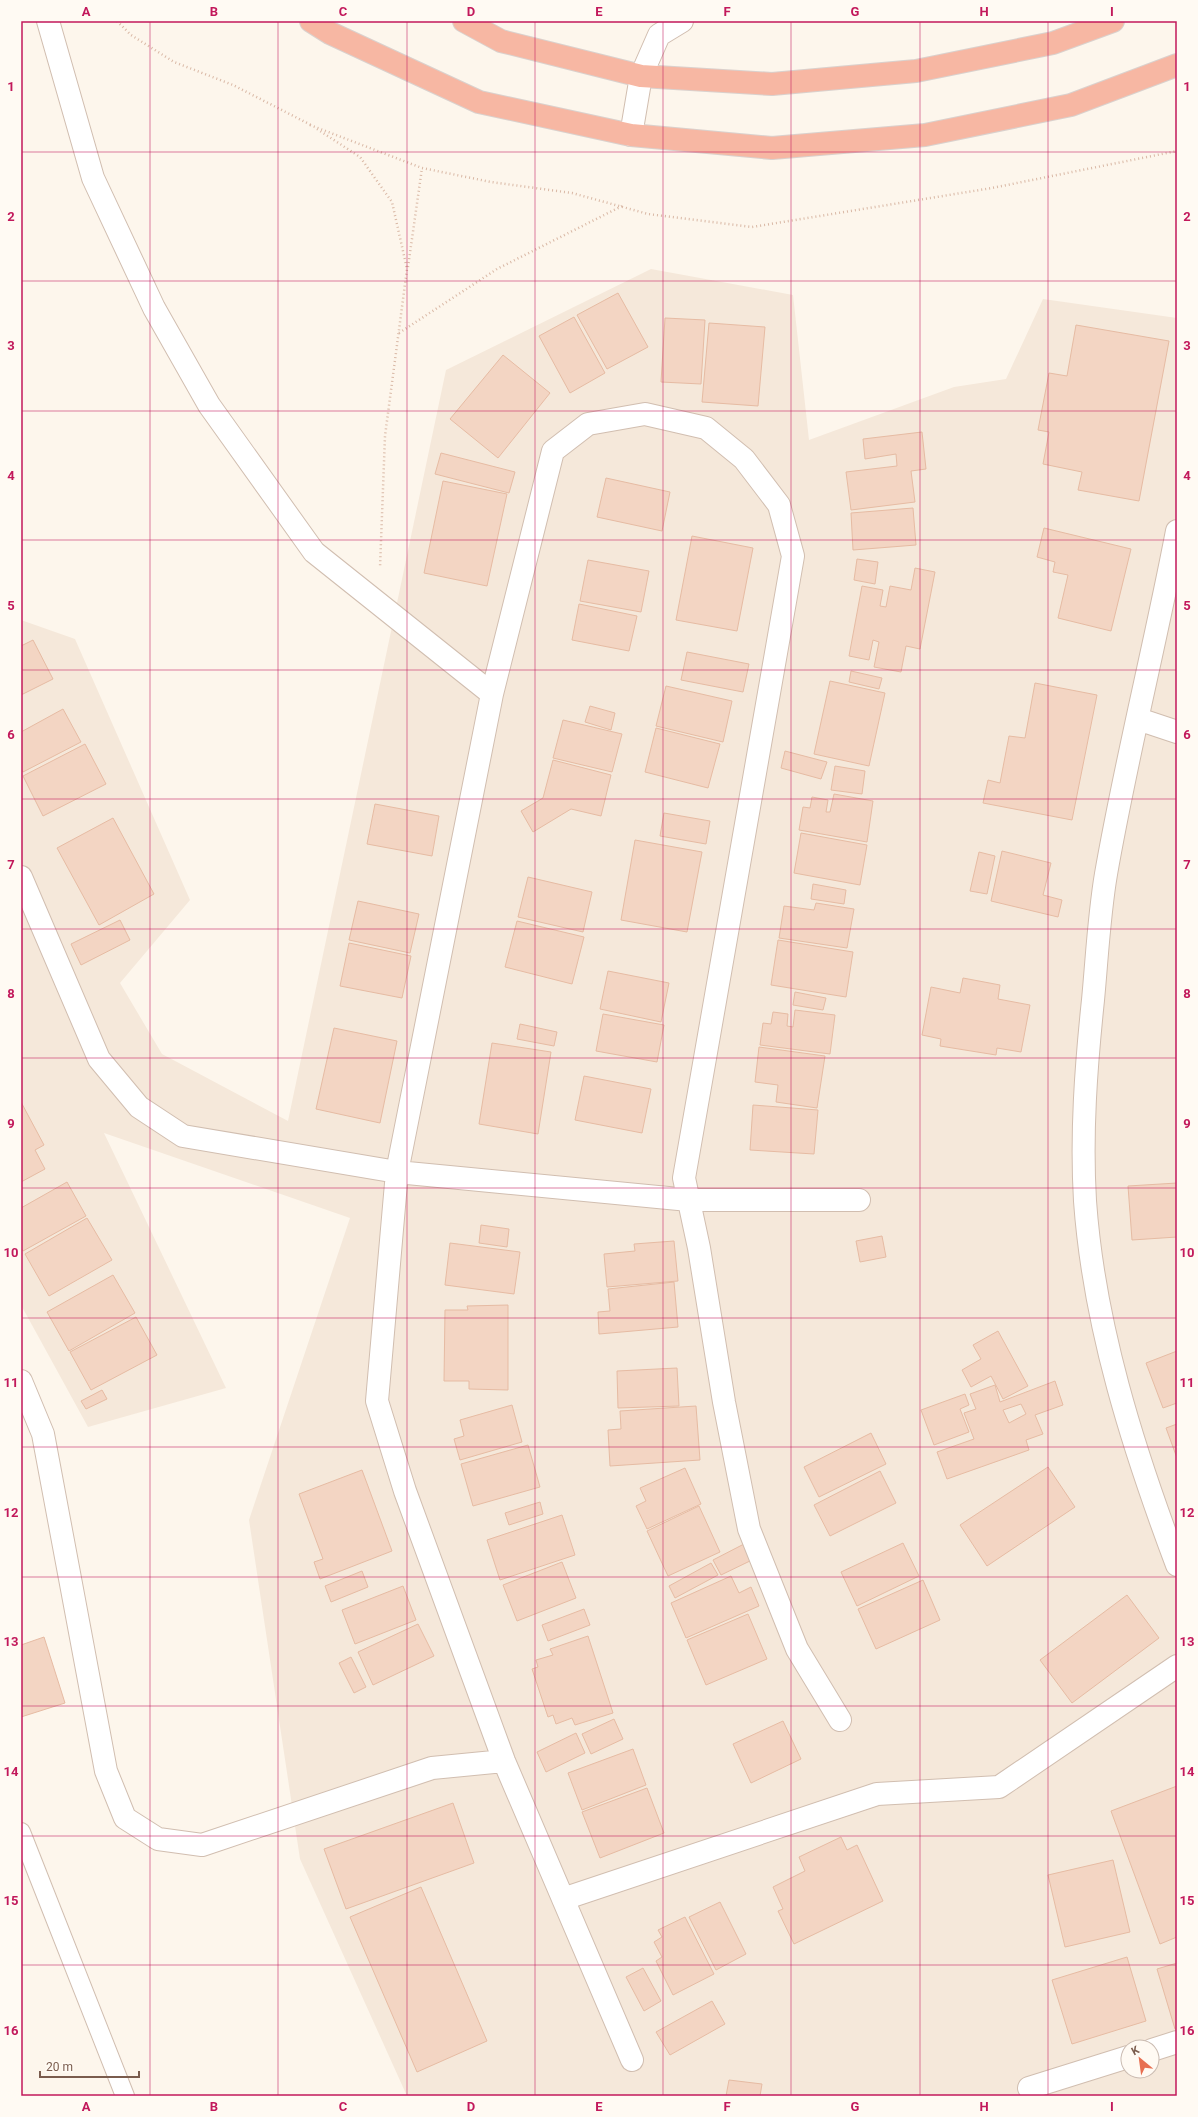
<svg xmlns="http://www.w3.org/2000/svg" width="1198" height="2117" viewBox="0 0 1198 2117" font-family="Roboto,sans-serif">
	<rect width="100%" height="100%" fill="#fdf6ec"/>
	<path fill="#f5e8da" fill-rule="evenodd" d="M651,269l142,26 16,145 145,-53 52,-8 37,-80 134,19v1778h-770l-107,-237 -51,-339 101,-302 -246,-85 122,255 -138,39 -67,-122v-685l54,19 115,261 -70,83 42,71 126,67 158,-751zM1128,2047h24v24h-24z"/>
	<path fill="#f3d5c3" stroke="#e6bba3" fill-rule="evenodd" d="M618,293l30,54 -41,22 -30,-54z
		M574,317l31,56 -35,20 -31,-57z
		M665,318l40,2 -4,64 -40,-2z
		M709,323l56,4 -7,79 -56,-4z
		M1076,325l93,16 -30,160 -61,-11 4,-18 -39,-8 6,-32 -11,-2 11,-57 18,3z
		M503,355l47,38 -52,65 -48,-39z
		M922,432l4,37 -15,2 4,31 -64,8 -5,-38 51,-6 -1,-12 -31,5 -2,-20z
		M441,453l74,19 -6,21 -74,-19z
		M606,478l64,14 -8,39 -65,-14z
		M443,481l64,13 -20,92 -63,-13z
		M913,508l3,37 -63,5 -2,-37z
		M1044,528l87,21 -20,82 -53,-13 10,-43 -15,-3 2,-10 -18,-5z
		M692,536l61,12 -16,83 -61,-11z
		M857,559l21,3 -3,22 -21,-4z
		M588,560l61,11 -8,41 -61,-11z
		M915,568l20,4 -15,77 -14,-3 -5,26 -27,-5 5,-25 -6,-2 -4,20 -20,-4 13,-70 21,4 -3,16 6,1 4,-21 21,4z
		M579,604l58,12 -8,35 -57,-11z
		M33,640l20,39 -32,16v-49z
		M687,652l62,12 -6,28 -62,-12z
		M851,671l31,7 -3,11 -30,-7z
		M830,681l55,12 -16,73 -55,-12z
		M1035,683l62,12 -25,125 -89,-17 5,-23 12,3 9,-47 16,2z
		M666,686l66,15 -9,41 -67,-16z
		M590,706l25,7 -4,17 -26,-8z
		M63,709l18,33 -58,30 -2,-3v-37z
		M563,720l59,14 -10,38 -59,-14z
		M656,728l64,16 -12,44 -63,-16z
		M85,744l21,40 -63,32 -20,-40z
		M785,751l42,11 -6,17 -40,-11z
		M553,760l58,15 -10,41 -30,-7 -38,23 -12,-21 22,-13z
		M835,766l30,5 -3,23 -31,-4z
		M834,794l39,7 -6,41 -68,-12 4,-23 7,1 2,-11 16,3 -2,12h4z
		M375,804l64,12 -7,40 -65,-12z
		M664,813l46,8 -4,23 -46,-8z
		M113,818l41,76 -55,31 -42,-77z
		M801,833l66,12 -7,40 -66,-12z
		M635,840l67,12 -15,80 -66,-12z
		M1002,851l49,12 -8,32 19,5 -4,17 -67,-16z
		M979,852l16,4 -8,38 -17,-3z
		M528,877l64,15 -9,40 -65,-15z
		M813,884l33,6 -2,14 -33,-5z
		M358,901l61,13 -9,39 -61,-13z
		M816,903l38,6 -7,39 -68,-10 5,-32 30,4z
		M120,920l10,20 -49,25 -10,-21z
		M517,921l67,16 -12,47 -67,-17z
		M778,940l75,12 -7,45 -75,-12z
		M349,943l62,13 -9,42 -62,-12z
		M608,971l61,12 -8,39 -61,-13z
		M963,978l37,7 -2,14 32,6 -9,47 -24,-4 -1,7 -56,-9 1,-7 -19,-4 9,-48 29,6z
		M795,992l31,6 -3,12 -30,-5z
		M795,1010l40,5 -5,39 -70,-9 3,-22 8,1 2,-12 15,2 -1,12 6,1z
		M603,1014l61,11 -7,37 -61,-11z
		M520,1024l37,8 -3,14 -37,-7z
		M334,1028l63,13 -17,82 -64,-14z
		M492,1043l59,9 -13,82 -59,-10z
		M759,1047l66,9 -8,52 -41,-6 2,-17 -23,-3z
		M584,1076l67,13 -9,44 -67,-13z
		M21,1102l23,43 -9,5 10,19 -24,13z
		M753,1105l65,5 -4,44 -64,-4z
		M67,1182l19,34 -63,35 -2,-3v-40z
		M1177,1183v54l-45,3 -4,-54z
		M87,1218l25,42 -63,36 -24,-42z
		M481,1225l28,4 -2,18 -28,-4z
		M882,1236l4,21 -26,5 -4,-21z
		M674,1241l4,40 -71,6 -3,-33 31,-3 -1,-7z
		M450,1243l70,9 -6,42 -69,-9z
		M113,1275l22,38 -66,38 -22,-39z
		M674,1282l4,45 -79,7 -1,-22 12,-1 -2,-22z
		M508,1305v85l-39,-1v-8h-25l1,-71h23l-1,-4z
		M136,1317l21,38 -66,35 -21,-38z
		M998,1331l30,55 -25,13 -12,-23 -20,11 -9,-17 19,-11 -8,-14z
		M1177,1351v52l-14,5 -17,-45z
		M677,1368l2,38 -61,2 -1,-37z
		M1055,1381l8,24 -28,10 8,19 -17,6 3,10 -82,29 -10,-27 37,-13 -10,-26 12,-4 -6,-15 25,-9 5,17zM1021,1404l5,10 -17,9 -6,-13z
		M102,1390l5,9 -21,10 -5,-8z
		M965,1394l4,11 -9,4 9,23 -35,13 -13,-35z
		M512,1405l10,37 -62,18 -6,-21 10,-3 -4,-16z
		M696,1406l4,54 -90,6 -2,-36 13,-1 -1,-18z
		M1177,1424v34l-11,-30z
		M871,1433l15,31 -67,33 -15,-30z
		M528,1445l12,42 -67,19 -12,-42z
		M1048,1467l27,40 -88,59 -27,-41z
		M685,1468l16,36 -54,25 -11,-23 10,-5 -6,-13z
		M362,1470l30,81 -72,28 -6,-17 9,-3 -24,-65z
		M880,1471l16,32 -66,33 -16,-31z
		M540,1502l3,12 -34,11 -4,-12z
		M699,1506l21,46 -52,24 -21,-45z
		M562,1515l13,40 -75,25 -13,-40z
		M903,1543l16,33 -62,30 -16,-34z
		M744,1544l8,16 -31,15 -8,-15z
		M562,1562l14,36 -59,23 -14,-36z
		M711,1563l7,12 -43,23 -6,-12z
		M362,1571l6,16 -37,15 -6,-16z
		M731,1576l8,17 12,-6 8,19 -73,32 -15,-35z
		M923,1580l17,40 -64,29 -18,-40z
		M403,1586l13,34 -61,24 -13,-34z
		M1127,1595l32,43 -87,65 -32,-43z
		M584,1609l6,16 -42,16 -6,-16z
		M748,1614l19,45 -61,26 -19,-45z
		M418,1624l16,32 -61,29 -15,-33z
		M588,1636l25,77 -38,12 -3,-7 -16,6 -3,-9 -5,2 -16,-48 6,-2 -2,-7 17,-5 -3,-6z
		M44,1637l21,66 -44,14v-72z
		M351,1657l15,30 -12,6 -15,-30z
		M614,1719l9,20 -32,15 -9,-20z
		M783,1721l18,38 -50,24 -18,-39z
		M576,1733l9,20 -39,19 -9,-20z
		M633,1749l13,36 -64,25 -14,-37z
		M1177,1786v151l-17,7 -49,-133z
		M647,1788l17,45 -64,25 -18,-46z
		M453,1803l21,60 -128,46 -22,-60z
		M841,1837l6,13 10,-5 26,56 -89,43 -16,-33 5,-2 -10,-22 32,-16 -6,-14z
		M1113,1860l17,72 -65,15 -17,-72z
		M421,1887l66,154 -70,31 -67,-155z
		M720,1902l26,52 -30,16 -27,-53z
		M685,1917l29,57 -41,21 -17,-34 6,-4 -8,-15 8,-5 -4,-7z
		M1127,1957l19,64 -74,23 -20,-64z
		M1177,1963v66h-2l-18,-60z
		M643,1968l18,33 -17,10 -18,-34z
		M712,2001l13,23 -55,31 -14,-23z
		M729,2080l33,4 -2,12h-34z"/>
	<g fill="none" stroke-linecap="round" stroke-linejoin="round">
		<defs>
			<path id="lane" d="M21,1832l104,264"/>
			<path id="street" d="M48,21l45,157 61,130 55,97 105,147 178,142
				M631,135l10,-59 18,-41 23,-14
				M1177,531c-22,115 -51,228 -71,343 -7,41 -9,84 -13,126 -7,67 -12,134 -8,201 9,125 48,247 92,364
				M1138,719l39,13
				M21,877l78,182 40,48 44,29 214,36 292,28h170
				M21,1381l22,53 63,337 19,47 33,21 44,6 230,-77 72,-7
				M563,1899l314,-105 122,-7 178,-121
				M1152,2050l25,-8
				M632,2060l-128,-299 -99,-270 -28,-90 20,-229 95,-478 61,-243 35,-27 57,-10 61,14 38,31 35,46 14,51 -109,622 15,70 25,154 25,127 48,120 43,71
				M1029,2088l99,-31"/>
			<path id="highway" d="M311,21l19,12 149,69 152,33 141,13 153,-13 146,-30 106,-40
				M464,21l37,20 140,35 131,8 144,-13 137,-28 60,-22"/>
		</defs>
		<use href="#lane" stroke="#d1beb0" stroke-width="20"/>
		<use href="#street" stroke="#d1beb0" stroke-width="24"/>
		<use href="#highway" stroke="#dad1cd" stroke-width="24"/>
		<path stroke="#d9b8a5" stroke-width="2.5" stroke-dasharray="1 3" stroke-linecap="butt" d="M117,21l14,14 43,27 59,23 78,40
			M310,125l112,43 69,14 81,11 76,21 104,13 240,-39 185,-37
			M317,129l43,28 32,45 15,67 -22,167 -5,132
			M408,267l14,-99
			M399,333l98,-64 125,-63"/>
		<use href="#lane" stroke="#fff" stroke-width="18"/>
		<use href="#street" stroke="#fff" stroke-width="22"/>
		<use href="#highway" stroke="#f7b7a3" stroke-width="22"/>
	</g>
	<path fill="none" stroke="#c2185b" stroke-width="1" stroke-opacity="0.55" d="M150,21v2075M278,21v2075M407,21v2075M535,21v2075M663,21v2075M791,21v2075M920,21v2075M1048,21v2075M21,152h1156M21,281h1156M21,411h1156M21,540h1156M21,670h1156M21,799h1156M21,929h1156M21,1058h1156M21,1188h1156M21,1318h1156M21,1447h1156M21,1577h1156M21,1706h1156M21,1836h1156M21,1965h1156"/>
	<rect width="1198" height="2117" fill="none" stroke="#fffaf3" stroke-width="44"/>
	<g transform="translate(1140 2059) rotate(331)"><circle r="19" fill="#fffaf3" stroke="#cabbb1"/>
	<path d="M0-3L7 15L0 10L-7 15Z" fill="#e76f51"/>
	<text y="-6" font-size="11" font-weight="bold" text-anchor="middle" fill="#7a5c4d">K</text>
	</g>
	<path d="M40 2071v6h99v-6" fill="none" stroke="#7a5c4d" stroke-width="2"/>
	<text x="46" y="2071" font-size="12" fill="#7a5c4d" stroke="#fffaf3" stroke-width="3" paint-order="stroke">20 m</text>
	<rect x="22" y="22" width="1154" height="2073" fill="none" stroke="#c2185b" stroke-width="1.5"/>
	<g font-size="13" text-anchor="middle" font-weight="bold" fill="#c2185b">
		<text x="86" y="16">A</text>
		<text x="214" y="16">B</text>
		<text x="343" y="16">C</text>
		<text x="471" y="16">D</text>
		<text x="599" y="16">E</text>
		<text x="727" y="16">F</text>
		<text x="855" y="16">G</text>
		<text x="984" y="16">H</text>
		<text x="1112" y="16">I</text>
		<text x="11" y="91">1</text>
		<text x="1187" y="91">1</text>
		<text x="11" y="221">2</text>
		<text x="1187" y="221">2</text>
		<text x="11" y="350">3</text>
		<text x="1187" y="350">3</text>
		<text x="11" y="480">4</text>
		<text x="1187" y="480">4</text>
		<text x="11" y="610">5</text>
		<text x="1187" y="610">5</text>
		<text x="11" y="739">6</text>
		<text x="1187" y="739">6</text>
		<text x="11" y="869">7</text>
		<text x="1187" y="869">7</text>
		<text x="11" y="998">8</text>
		<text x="1187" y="998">8</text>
		<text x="11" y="1128">9</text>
		<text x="1187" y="1128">9</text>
		<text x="11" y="1257">10</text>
		<text x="1187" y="1257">10</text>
		<text x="11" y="1387">11</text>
		<text x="1187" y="1387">11</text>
		<text x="11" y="1517">12</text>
		<text x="1187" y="1517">12</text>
		<text x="11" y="1646">13</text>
		<text x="1187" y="1646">13</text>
		<text x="11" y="1776">14</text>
		<text x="1187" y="1776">14</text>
		<text x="11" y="1905">15</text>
		<text x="1187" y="1905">15</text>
		<text x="11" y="2035">16</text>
		<text x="1187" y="2035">16</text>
		<text x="86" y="2111">A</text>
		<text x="214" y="2111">B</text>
		<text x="343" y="2111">C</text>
		<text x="471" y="2111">D</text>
		<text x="599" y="2111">E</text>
		<text x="727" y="2111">F</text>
		<text x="855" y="2111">G</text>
		<text x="984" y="2111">H</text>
		<text x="1112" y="2111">I</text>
	</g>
</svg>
